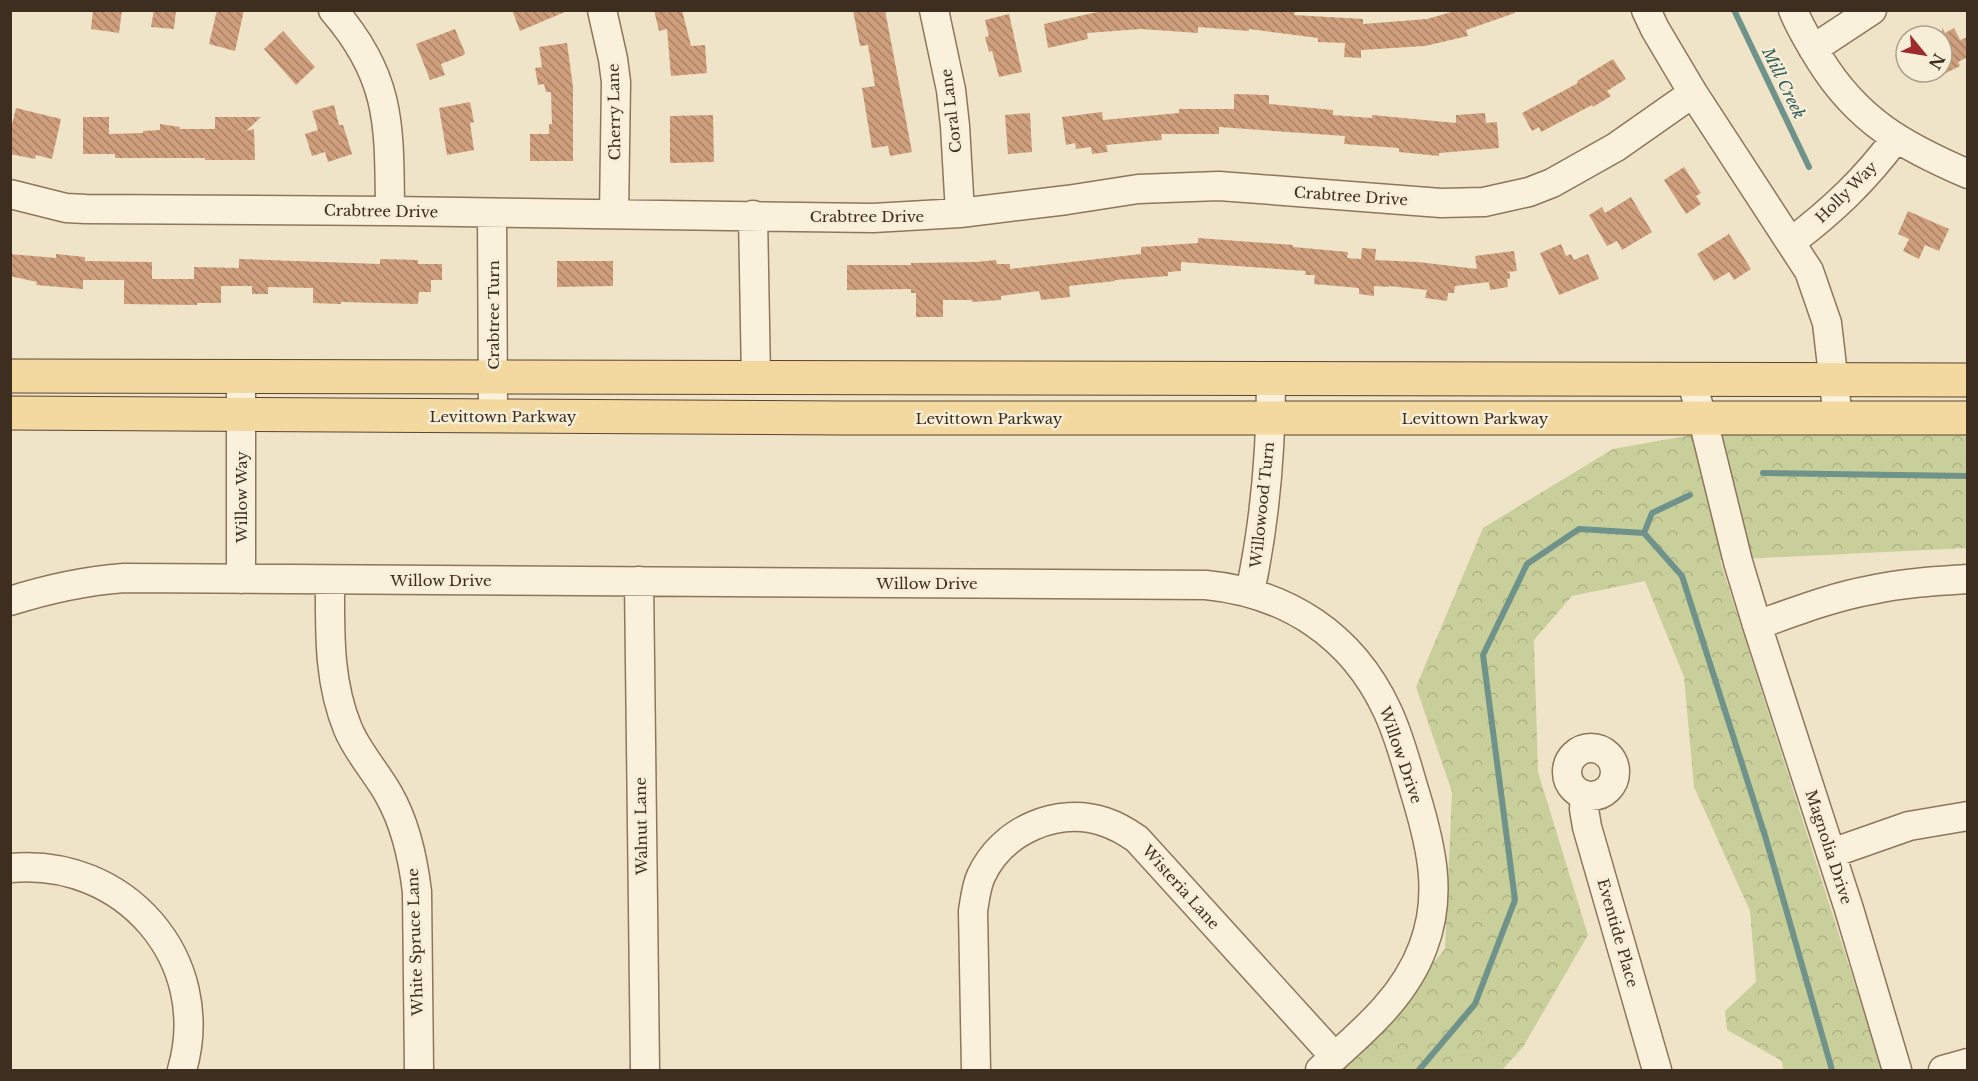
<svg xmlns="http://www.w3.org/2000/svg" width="1978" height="1081" viewBox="0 0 1978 1081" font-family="'Libre Baskerville',serif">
	<defs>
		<pattern id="forest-crowns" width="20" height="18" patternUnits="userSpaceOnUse" patternTransform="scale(1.5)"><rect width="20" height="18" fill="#c9cf9b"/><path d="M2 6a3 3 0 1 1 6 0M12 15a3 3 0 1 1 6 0" fill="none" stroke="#aeb285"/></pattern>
		<pattern id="building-back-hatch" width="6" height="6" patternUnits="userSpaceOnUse" patternTransform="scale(1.5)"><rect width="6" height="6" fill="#cf9f7d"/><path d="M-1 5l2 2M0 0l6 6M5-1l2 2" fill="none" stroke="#a98266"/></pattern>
	</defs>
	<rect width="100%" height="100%" fill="#f0e4c8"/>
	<path fill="url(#forest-crowns)" d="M1793,430l174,1v117l-247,12 162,510h-99l-1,-9 -55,-31 -2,-19 31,-29 -6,-71 -56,-124 -10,-110 -39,-96 -73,15 -38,44 4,132 50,163 -65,112 -21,23h-160l103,-121 7,-157 -36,-105 67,-159 130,-79 78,-14z"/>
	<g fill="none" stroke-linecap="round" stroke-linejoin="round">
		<path stroke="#6f938a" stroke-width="6" d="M1734,10l75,157
			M1763,473l205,3
			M1644,533l8,-20 38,-18
			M1419,1070l56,-66 40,-104 -32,-245 44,-91 52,-35 65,4 38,43 84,263 66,231"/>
	</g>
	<path fill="url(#building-back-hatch)" d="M93,10h29l-3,23 -28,-4z
		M154,10h22l-2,19 -23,-2z
		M217,10h27l-9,41 -26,-7z
		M512,10h55v1l-47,20z
		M654,10h28l9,36 14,-1 2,28 -36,3 -4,-47 -8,2z
		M853,10h32l27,142 -22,4 -2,-10 -16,2 -10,-60 13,-2 -7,-41 -8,1z
		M1106,10h179l10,2 -1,3 69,4v5l64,-5 31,-9h56l1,3 -49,17 2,6 -43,10 -64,4v8l-17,-1 1,-14 -27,-1v-4l-69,-9v2l-51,-4v6l-57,-4 -54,4 1,6 -40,9 -4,-24z
		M1009,14l13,58 -23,5 -7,-26 -3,1 -4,-15 4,-1 -4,-16z
		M1942,27l3,6 9,-5 6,12 8,-3v20l-10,5 2,4 -18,9z
		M455,29l10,24 -1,2 -23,9 4,11 -15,5 -14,-36z
		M283,31l32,36 -19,18 -32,-36z
		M567,43l6,44v74h-43v-27h19v-10h3l-1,-32h-5l-2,-8 -6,1 -3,-17 7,-1 -3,-20z
		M1613,59l13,20 -19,12 4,5 -18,11 -1,-2 -51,27 -2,-5 -7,4 -10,-18 56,-30 -1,-2z
		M1234,94l35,1v9l64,6v5l39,3v-3l84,8v-8l29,-2 1,10 11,-1 2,26 -60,5v3l-40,-4v-4l-55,-4 1,-8 -126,-9v7h-58l1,6 -56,5 2,7 -16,2 -1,-7 -15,2 -1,-6 -9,2 -4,-28 40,-5 1,8 76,-7v-4h55z
		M470,102l4,20 -4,1 4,27 -27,5 -8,-47z
		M334,105l5,20h4l9,29 -24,8 -3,-10 -13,4 -7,-22 13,-4 -6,-19z
		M16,108l45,11 -9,40 -16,-4 -1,4 -25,-5v-21z
		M1030,113l2,39 -24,2 -3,-39z
		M713,115l1,47 -44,1v-47z
		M83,117h26v17l34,-1v-2l17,-1v-6l20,3v2h35v-12h46l-15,14 8,-2 1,31h-50v-2h-90v-4h-32z
		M1684,167l17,26 -5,3 5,8 -15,10 -22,-34z
		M1631,197l21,35 -30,18 -5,-9 -10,5 -18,-31 13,-8 3,6z
		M1908,211l41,18 -10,22 -14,-6 -6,14 -16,-8 6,-12 -11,-5z
		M1729,234l22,35 -17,11 -5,-8 -15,9 -17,-27z
		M1198,238l95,7v2l55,5 -1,6 14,1 1,-11 14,1 -1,11 43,2 59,7 -2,-13 39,-5 3,20 -11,1 4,1v6h-3l1,8 -18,3 -1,-8 -34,4 -1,7h-6l-1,8 -22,-3 2,-8 -38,-4v1l-15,-1v10l-15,-2v-6l-45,-4 1,-9h-10l1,-4 -125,-9v9l-13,1v4l-53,4v1l-46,5 1,11 -29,3 -2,-9 -38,5v4l-29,2v-2h-29v17h-27v-24h-5v-4l-64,1v-25h64v-2l65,-1 20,-2 1,4h13v5l131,-15v-7l57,-4z
		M1561,244l5,12 5,-2 3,6 14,-6 11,25 -40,16 -19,-42z
		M10,254l46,4v-4l29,3v4l67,1v17h42v-12l45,1v-9l141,5v-5l38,1v4h24v16h-11v12h-12l-1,12 -77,-2v2l-28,-1v-15l-45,-1v7h-16v-8h-31v17h-24v2l-73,-1v-24h-41v9l-47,-4 1,-3 -27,-6z
		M557,261h56v25l-56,1z"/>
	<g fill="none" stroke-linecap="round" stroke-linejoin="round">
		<defs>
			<path id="minor" d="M333,10c59,68 56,116 57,201
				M602,10l11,49 3,23 -2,132
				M934,10l17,80 4,36 5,87
				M1646,10l9,19 38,64 116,178 18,52 11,95
				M1793,10c7,18 17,34 27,50 38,61 83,86 148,114
				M1813,49l59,-39
				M10,194l56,14 20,1 304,2 483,7 87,-5 107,-13 71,-11 81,-3 222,17 43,-1 45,-10 23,-9 64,-36 77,-54
				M492,213l1,203
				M753,215l3,164
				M1791,242c41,-31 74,-62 105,-104
				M1691,379l15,53 32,130 19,63 92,284 48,161
				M241,579v-202
				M330,580c0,51 -2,101 18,149 10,24 29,44 41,66 17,30 24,63 28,97l2,178
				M639,581l6,489
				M1250,592c15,-70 21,-141 21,-212
				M10,601c38,-12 74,-20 114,-23l1082,7c81,8 146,50 181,125 13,27 20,57 29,86 15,50 27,99 7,151 -19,52 -63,87 -103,123
				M1757,625c37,-13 75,-28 114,-35 32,-7 64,-9 97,-11
				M1567 772a24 24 0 1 1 48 0a24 24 0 1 1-48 0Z
				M1585,795l-1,14 3,18 70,243
				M1832,853l77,-27 59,-10
				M10,868c114,-11 204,91 172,202
				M976,1070l-3,-159c2,-12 3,-24 8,-35 21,-46 77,-70 124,-54 12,4 22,10 32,17l198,218
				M1943,1070l25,-7"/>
			<path id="major" d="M10,376l1958,4
				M10,413l832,5h1126"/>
		</defs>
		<use href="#minor" stroke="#8d765c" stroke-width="31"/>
		<use href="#major" stroke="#5b4430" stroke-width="35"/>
		<use href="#minor" stroke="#faf1dc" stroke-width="28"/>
		<use href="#major" stroke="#f3d9a0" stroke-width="33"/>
	</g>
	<g text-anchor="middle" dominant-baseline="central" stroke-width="5" stroke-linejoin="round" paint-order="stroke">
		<g font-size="15" fill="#3d2e20" stroke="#f7eed8">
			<text transform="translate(951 111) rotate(-97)">Coral Lane</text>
			<text transform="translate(614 112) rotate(-91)">Cherry Lane</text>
			<text transform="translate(1846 192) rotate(-45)">Holly Way</text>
			<text transform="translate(1351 196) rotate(4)">Crabtree Drive</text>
			<text transform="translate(381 211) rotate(1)">Crabtree Drive</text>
			<text x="867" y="216">Crabtree Drive</text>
			<text transform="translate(493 315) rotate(-90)">Crabtree Turn</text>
			<text x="503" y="416">Levittown Parkway</text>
			<text x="989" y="418">Levittown Parkway</text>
			<text x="1475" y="418">Levittown Parkway</text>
			<text transform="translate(241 497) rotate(-90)">Willow Way</text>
			<text transform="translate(1262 505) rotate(-84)">Willowood Turn</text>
			<text x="441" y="580">Willow Drive</text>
			<text x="927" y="583">Willow Drive</text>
			<text transform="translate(1401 755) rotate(71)">Willow Drive</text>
			<text transform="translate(641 826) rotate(-91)">Walnut Lane</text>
			<text transform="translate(1829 847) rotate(72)">Magnolia Drive</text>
			<text transform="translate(1181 887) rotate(48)">Wisteria Lane</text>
			<text transform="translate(1618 933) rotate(74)">Eventide Place</text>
			<text transform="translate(415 942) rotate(-92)">White Spruce Lane</text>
		</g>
		<g font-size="16" font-style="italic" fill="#2f5d5a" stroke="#f7eed8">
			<text transform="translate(1784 83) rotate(64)">Mill Creek</text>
		</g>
	</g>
	<rect width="1978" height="1081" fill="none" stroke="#3d2e20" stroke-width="24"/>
	<g transform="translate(1924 54) rotate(120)"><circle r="28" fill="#f7eed8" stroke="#ada18e" stroke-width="1.5"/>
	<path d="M0-4.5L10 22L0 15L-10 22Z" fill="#9e2a2b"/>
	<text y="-9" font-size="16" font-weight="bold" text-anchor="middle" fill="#3d2e20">N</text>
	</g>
</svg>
